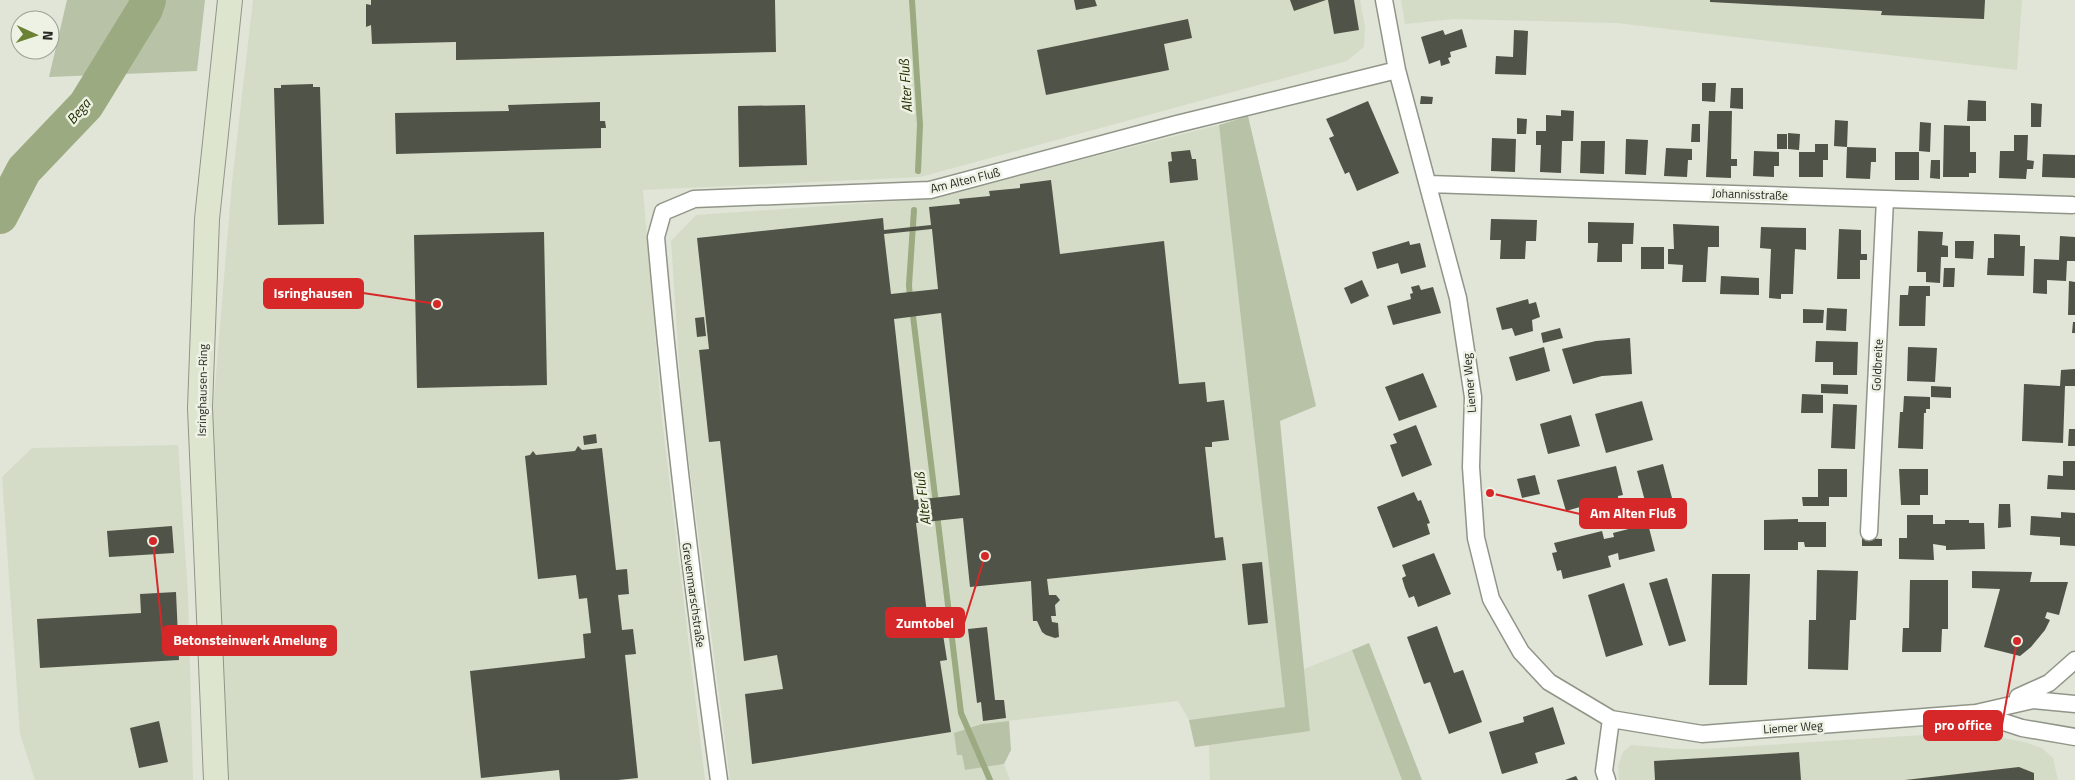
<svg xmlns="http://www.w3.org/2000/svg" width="2075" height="780" viewBox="0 0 2075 780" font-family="'Titillium Web',sans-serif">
	<rect width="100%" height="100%" fill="#e0e5d7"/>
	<path fill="#d4dcc7" d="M253,0h1107l5,27 -1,20 -17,14 -427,116 -277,13 19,229 43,361h-478l-15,-358 20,-240z
		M1401,0h621l-5,70 -400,-47 -163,-4 -49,5z
		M1219,125l66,582 -96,13 -11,-19 -196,23 -25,31 5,-1 3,16 39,-6 6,16h-280l-48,-372 -11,-167 25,-26 231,-16z
		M178,445l10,150 5,185h-158l-15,-46 -18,-257 30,-29z
		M1352,650l50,130h-192l-1,-35 101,-15 -6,-61z
		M1939,734l60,3 25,5 18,6 11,10 5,22h-439l-1,-14 5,-14 8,-7 46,4h28z"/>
	<path fill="#b8c2a7" d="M67,0h138l-8,71 -148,6z
		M1248,116l68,290 -36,15 30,310 -115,16 -6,-27 96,-13 -66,-582z
		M1369,643l53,137h-20l-50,-130z
		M1009,721l2,29 -7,14 -39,6 -3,-15h-5l-3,-22 28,-9z"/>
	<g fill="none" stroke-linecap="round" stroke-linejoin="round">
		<path stroke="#9caa81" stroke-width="6" d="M912,0l8,125 -2,46
			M910,298l-1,-13 5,-75
			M912,308l24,196
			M937,514l24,199 29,67"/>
		<path stroke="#9caa81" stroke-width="36" d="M0,216l24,-46 62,-65 59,-96 3,-9"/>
	</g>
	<path fill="#4f5348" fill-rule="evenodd" d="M371,0h404l1,52 -320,8v-18l-84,2 -1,-19 -5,2v-23l5,1z
		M1074,0h21l2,6 -21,4z
		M1290,0h36l-32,11z
		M1328,0h26l5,30 -25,4z
		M1710,0h275l-1,19 -103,-4 1,-4 -172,-9z
		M1188,19l4,19 -28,6 5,26 -123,25 -9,-45z
		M1462,29l5,18 -17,5 1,5 -3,1 2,5 -9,3 -1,-6 -11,4 -8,-27 22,-7 2,5z
		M1514,30l14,1 -2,44 -31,-1 1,-18 17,1z
		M1702,83h14l-1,19 -13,-1z
		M313,84v3h7l4,137 -46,1 -4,-137h7v-3z
		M1731,88h12v21l-13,-1z
		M1421,96l12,1 -1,7h-12z
		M1968,100l18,1v20h-19z
		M1368,101l31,72 -42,18 -8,-19 -4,2 -16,-36 5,-2 -8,-17z
		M600,102v19h5l1,7h-5v20l-205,6 -1,-41 114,-2 -1,-6z
		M2031,103l11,1 -1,23h-10z
		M805,105l2,60 -68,2 -1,-61z
		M1561,110l13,1 -1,30h-11l-1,32 -21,-1 1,-27h-5v-14h10v-16l15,1z
		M1709,111h23l-1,48h6v7h-6v12l-25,-1z
		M1517,118l10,1 -1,15h-9z
		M1835,120l13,1 -1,26 -13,-1z
		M1920,122l11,1 -1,29 -11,-1z
		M1692,124h8v18h-9z
		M1944,125l26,1v26h6v21h-7v4h-26z
		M1788,133l12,1 -1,16 -11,-1z
		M1777,134h10v15h-10z
		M2014,135h14l-1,25 7,1 -1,8h-6l-1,10 -27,-1 1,-27h14z
		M1492,138l24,1 -1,33 -24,-1z
		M1626,139l22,1 -2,35 -21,-1z
		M1581,141h24l-1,33 -24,-1z
		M1815,144h13v16h-5v17h-24v-25h16z
		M1847,147l29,1v14h-5l-1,17 -24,-1z
		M1666,148l26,1v11h-4l-1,17 -23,-1z
		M1190,150l2,9h4l2,21 -28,3 -2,-21 4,-1 -1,-9z
		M1754,151l25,1v14h-5v11l-21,-1z
		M1895,152h24v28h-24z
		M2043,154l32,1v23l-33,-1z
		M1931,160h9v19l-10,-1z
		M1051,180l9,74 104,-13 15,143 26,-2 2,20 17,-2 5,40 -17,2v5h-7l10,91 8,-1 3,23 -179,19 2,16h7l4,5 -5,5 1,11h-5l1,6 6,1 1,14 -4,1 -9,-3 -4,-3 -5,-11h-4l-2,-40 -61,6 -7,-69 -47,5 13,107 13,-2 5,32 -7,1 11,71 -199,32 -7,-70 38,-5 -6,-34 -33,6 -24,-220 -11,1 -10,-92 10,-1 -12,-111 186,-20 1,12 47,-5 -2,-18 31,-3 -1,-5 31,-3 -1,-5 31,-3v-4zM932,229l6,60 -47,5 -7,-60zM941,313l19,182 -46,5 -20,-181z
		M1491,219l46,1 -1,21h-10l-1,18h-25l1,-19h-11z
		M1588,222l46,1 -1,21h-11v18h-25l1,-19h-10z
		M1673,224l46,2v21h-11l-2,35h-24l1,-17 -15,-1v-15h6z
		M1761,227l45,1v22l-11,-1 -2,45h-12v5l-12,-1 2,-49 -11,-1z
		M1839,229l22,1v24h6v6h-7v19h-23z
		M1918,231l25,1 -1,13 6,1v11h-7l-1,26 -14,-1v-10h-9z
		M544,232l3,153 -130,3 -3,-153z
		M1994,234l26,1v11h5l-1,30 -37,-1 1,-17h6z
		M2060,236l15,1v24h-8l-1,20 -19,-1v14l-14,-1 1,-34 25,1z
		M1409,241l1,4 10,-2 6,24 -25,7 -3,-11 -21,6 -5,-17z
		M1955,241h19l-1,18 -18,-1z
		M1641,247h23v22h-23z
		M1944,268h11l-1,19h-11z
		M1721,276l38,2v17l-39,-1z
		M1362,280l7,16 -18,8 -7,-16z
		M2069,281l6,1v33h-7z
		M1419,285l2,5 12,-3 8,26 -48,12 -6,-19 24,-7 -1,-5 3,-1 -2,-6z
		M1909,286h21v10h-4l-1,30h-26l1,-31h8z
		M1528,299l1,5 7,-2 4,15 -8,3 1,11 -18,5 -3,-8 -10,2 -6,-22z
		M1827,308l20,1 -1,22 -20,-1z
		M1803,309l21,1 -1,13h-20z
		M704,317l2,19 -9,1 -2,-19z
		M2073,322h2v11h-3z
		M1560,328l3,10 -20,5 -2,-10z
		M1630,338l2,36 -30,2 -29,8 -11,-35 34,-8z
		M1816,341l42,1 -1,33h-24v-13h-18z
		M1544,347l6,24 -34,10 -7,-24z
		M1908,347l29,1 -2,34 -28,-1z
		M2075,369v17h-10l-2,57 -41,-2 2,-57 36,2 1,-16z
		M1423,373l14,34 -38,14 -14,-34z
		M1821,384l27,1v9l-27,-1z
		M1931,386l20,1v11l-20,-1z
		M1802,394l21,1v18h-22z
		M1904,396l26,1v12h-4v4h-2l-1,36 -25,-1 2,-36h3z
		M1642,401l11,39 -47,13 -11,-39z
		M1833,404l24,1 -2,44 -24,-1z
		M1571,415l9,31 -32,8 -8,-30z
		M1416,425l16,40 -30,12 -12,-32 7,-2 -4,-9z
		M2069,429h6v17h-7z
		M596,434l1,9 -13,2 -1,-9z
		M578,446l4,4 20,-2 14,122 11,-1 2,25 -11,1 4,35 11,-1 3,25 -11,1 13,123 -20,2h-58l-1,-10 -78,8 -11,-107 115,-13 -2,-24 8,-1 -4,-35 -8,1 -3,-24 -38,4 -13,-123 5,-1 3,-4 3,4 39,-4z
		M2063,461h12v29l-28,-1 1,-14 15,1z
		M1663,464l9,34 -26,7 -9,-34z
		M1616,466l7,29 -5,1 1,18 -22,3 -3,-14 -28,8 -9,-31z
		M1818,469h29v28h-18v9h-26l-1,-9h16z
		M1899,469h29v26h-8v10h-19z
		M1535,475l5,19 -18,4 -5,-19z
		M1414,492l4,9 3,-1 9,23 -3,1 3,10 -37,14 -16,-41z
		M1999,504h11l1,23 -13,1z
		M2061,512l14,1v33l-15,-1v-8l-30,-2 1,-19 30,2z
		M1907,515h26v9h12v-4h24v3h15l1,26 -39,1v-4l-13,-2 1,16 -35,-1v-21h8z
		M1798,519v3h28v25h-21l-1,-5h-6v8h-34v-30z
		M1648,524l7,27 -36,9 -1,-7 -10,3 3,11 -48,12 -2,-9 -4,1 -5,-18 5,-1 -3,-9 48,-12 2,8 10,-2 -1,-4z
		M172,526l2,27 -65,4 -2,-26z
		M1862,538l20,1v7h-20z
		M1434,553l17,41 -33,13 -4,-11 -5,2 -4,-10 -3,-10 4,-2 -4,-11z
		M1262,562l6,61 -20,2 -6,-61z
		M1817,570l41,1 -2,49h-6l-2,50 -40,-1 1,-49h7z
		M1972,571l60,1 -2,10h38l-9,33 -12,-3 -2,6 5,2 -5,10 -14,17 -11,9 -36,-9 16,-58 -28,-1z
		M1712,574h38l-3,111h-38z
		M1667,578l19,63 -17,5 -20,-63z
		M1910,580h38v49h-6l-1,23h-39l1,-24h6z
		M1624,583l19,62 -37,12 -18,-62z
		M176,592l3,68 -139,8 -3,-49 104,-6 -1,-19z
		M1437,626l17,47 9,-3 19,52 -33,12 -19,-52 -6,2 -17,-47z
		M987,627l8,73h9l2,18 -23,3 -2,-19 -4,1 -9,-74z
		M1553,707l12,37 -30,9 3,10 -36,11 -13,-42 35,-10 -1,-5z
		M159,721l9,41 -29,6 -9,-40z
		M1799,752l2,28h-146l-1,-19z
		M2019,767l15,6v7h-129z
		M1576,776l2,4h-13z"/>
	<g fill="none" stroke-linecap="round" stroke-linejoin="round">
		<defs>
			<path id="street" d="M1384,0l13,70 61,228 15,99 -2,70 5,71 15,61 30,53 28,30 62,37 91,15 274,-21 57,-13 42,4
				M1428,184l644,21
				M1869,532l16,-333
				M2018,697l31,-14 26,-23
				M1976,713l46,15 53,9
				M719,780c-25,-181 -47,-361 -63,-543l7,-25 31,-13 236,-9 247,-66 220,-54
				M1607,780l-3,-9 7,-52"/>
			<path id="secondary" d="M216,780l-16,-372 7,-189 23,-219"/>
		</defs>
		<use href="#street" stroke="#909588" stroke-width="19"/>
		<use href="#secondary" stroke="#909588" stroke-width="26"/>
		<use href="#street" stroke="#fff" stroke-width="16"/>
		<use href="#secondary" stroke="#dee5cf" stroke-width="24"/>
	</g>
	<g text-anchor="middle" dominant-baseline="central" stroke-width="5" stroke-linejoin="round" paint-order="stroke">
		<g font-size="12" fill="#242620" stroke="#edf2e4">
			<text transform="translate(965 180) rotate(-14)">Am Alten Fluß</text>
			<text transform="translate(1750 194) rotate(2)">Johannisstraße</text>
			<text transform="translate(1877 365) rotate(-87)">Goldbreite</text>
			<text transform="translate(1469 383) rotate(-95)">Liemer Weg</text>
			<text transform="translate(202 390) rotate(-89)">Isringhausen-Ring</text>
			<text transform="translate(694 595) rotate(82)">Grevenmarschstraße</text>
			<text transform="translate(1793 727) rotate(-4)">Liemer Weg</text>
		</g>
		<g font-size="14" font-style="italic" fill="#222e00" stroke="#edf2e4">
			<text transform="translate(905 86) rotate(-94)">Alter Fluß</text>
			<text transform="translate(78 111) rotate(-50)">Bega</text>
			<text transform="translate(922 499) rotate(-97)">Alter Fluß</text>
		</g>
	</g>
	<path fill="none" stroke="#d62828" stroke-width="2" d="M437 304L363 293M1490 493L1580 514M985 556L964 623M153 541L163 640M2017 641L2002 725"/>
	<g fill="#d62828" stroke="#edf2e4" stroke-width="2">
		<circle cx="437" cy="304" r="5"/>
		<circle cx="1490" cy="493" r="5"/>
		<circle cx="985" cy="556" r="5"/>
		<circle cx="153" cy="541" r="5"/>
		<circle cx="2017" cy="641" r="5"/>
	</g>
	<g fill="#d62828" stroke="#d62828" stroke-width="2">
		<rect x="264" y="279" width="99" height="29" rx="5"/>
		<rect x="1580" y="499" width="106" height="29" rx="5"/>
		<rect x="886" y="608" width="78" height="29" rx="5"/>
		<rect x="163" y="626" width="173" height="29" rx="5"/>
		<rect x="1924" y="711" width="78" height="29" rx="5"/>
	</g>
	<g font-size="14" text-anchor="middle" font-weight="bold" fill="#fff">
		<text x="313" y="298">Isringhausen</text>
		<text x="1633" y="518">Am Alten Fluß</text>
		<text x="925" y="628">Zumtobel</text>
		<text x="250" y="645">Betonsteinwerk Amelung</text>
		<text x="1963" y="730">pro office</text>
	</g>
	<g transform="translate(35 35) rotate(93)"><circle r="24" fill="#edf2e4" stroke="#9da096"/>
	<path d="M0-4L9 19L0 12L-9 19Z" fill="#6b8133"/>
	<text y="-8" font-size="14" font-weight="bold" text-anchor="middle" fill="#242620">N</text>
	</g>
</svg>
